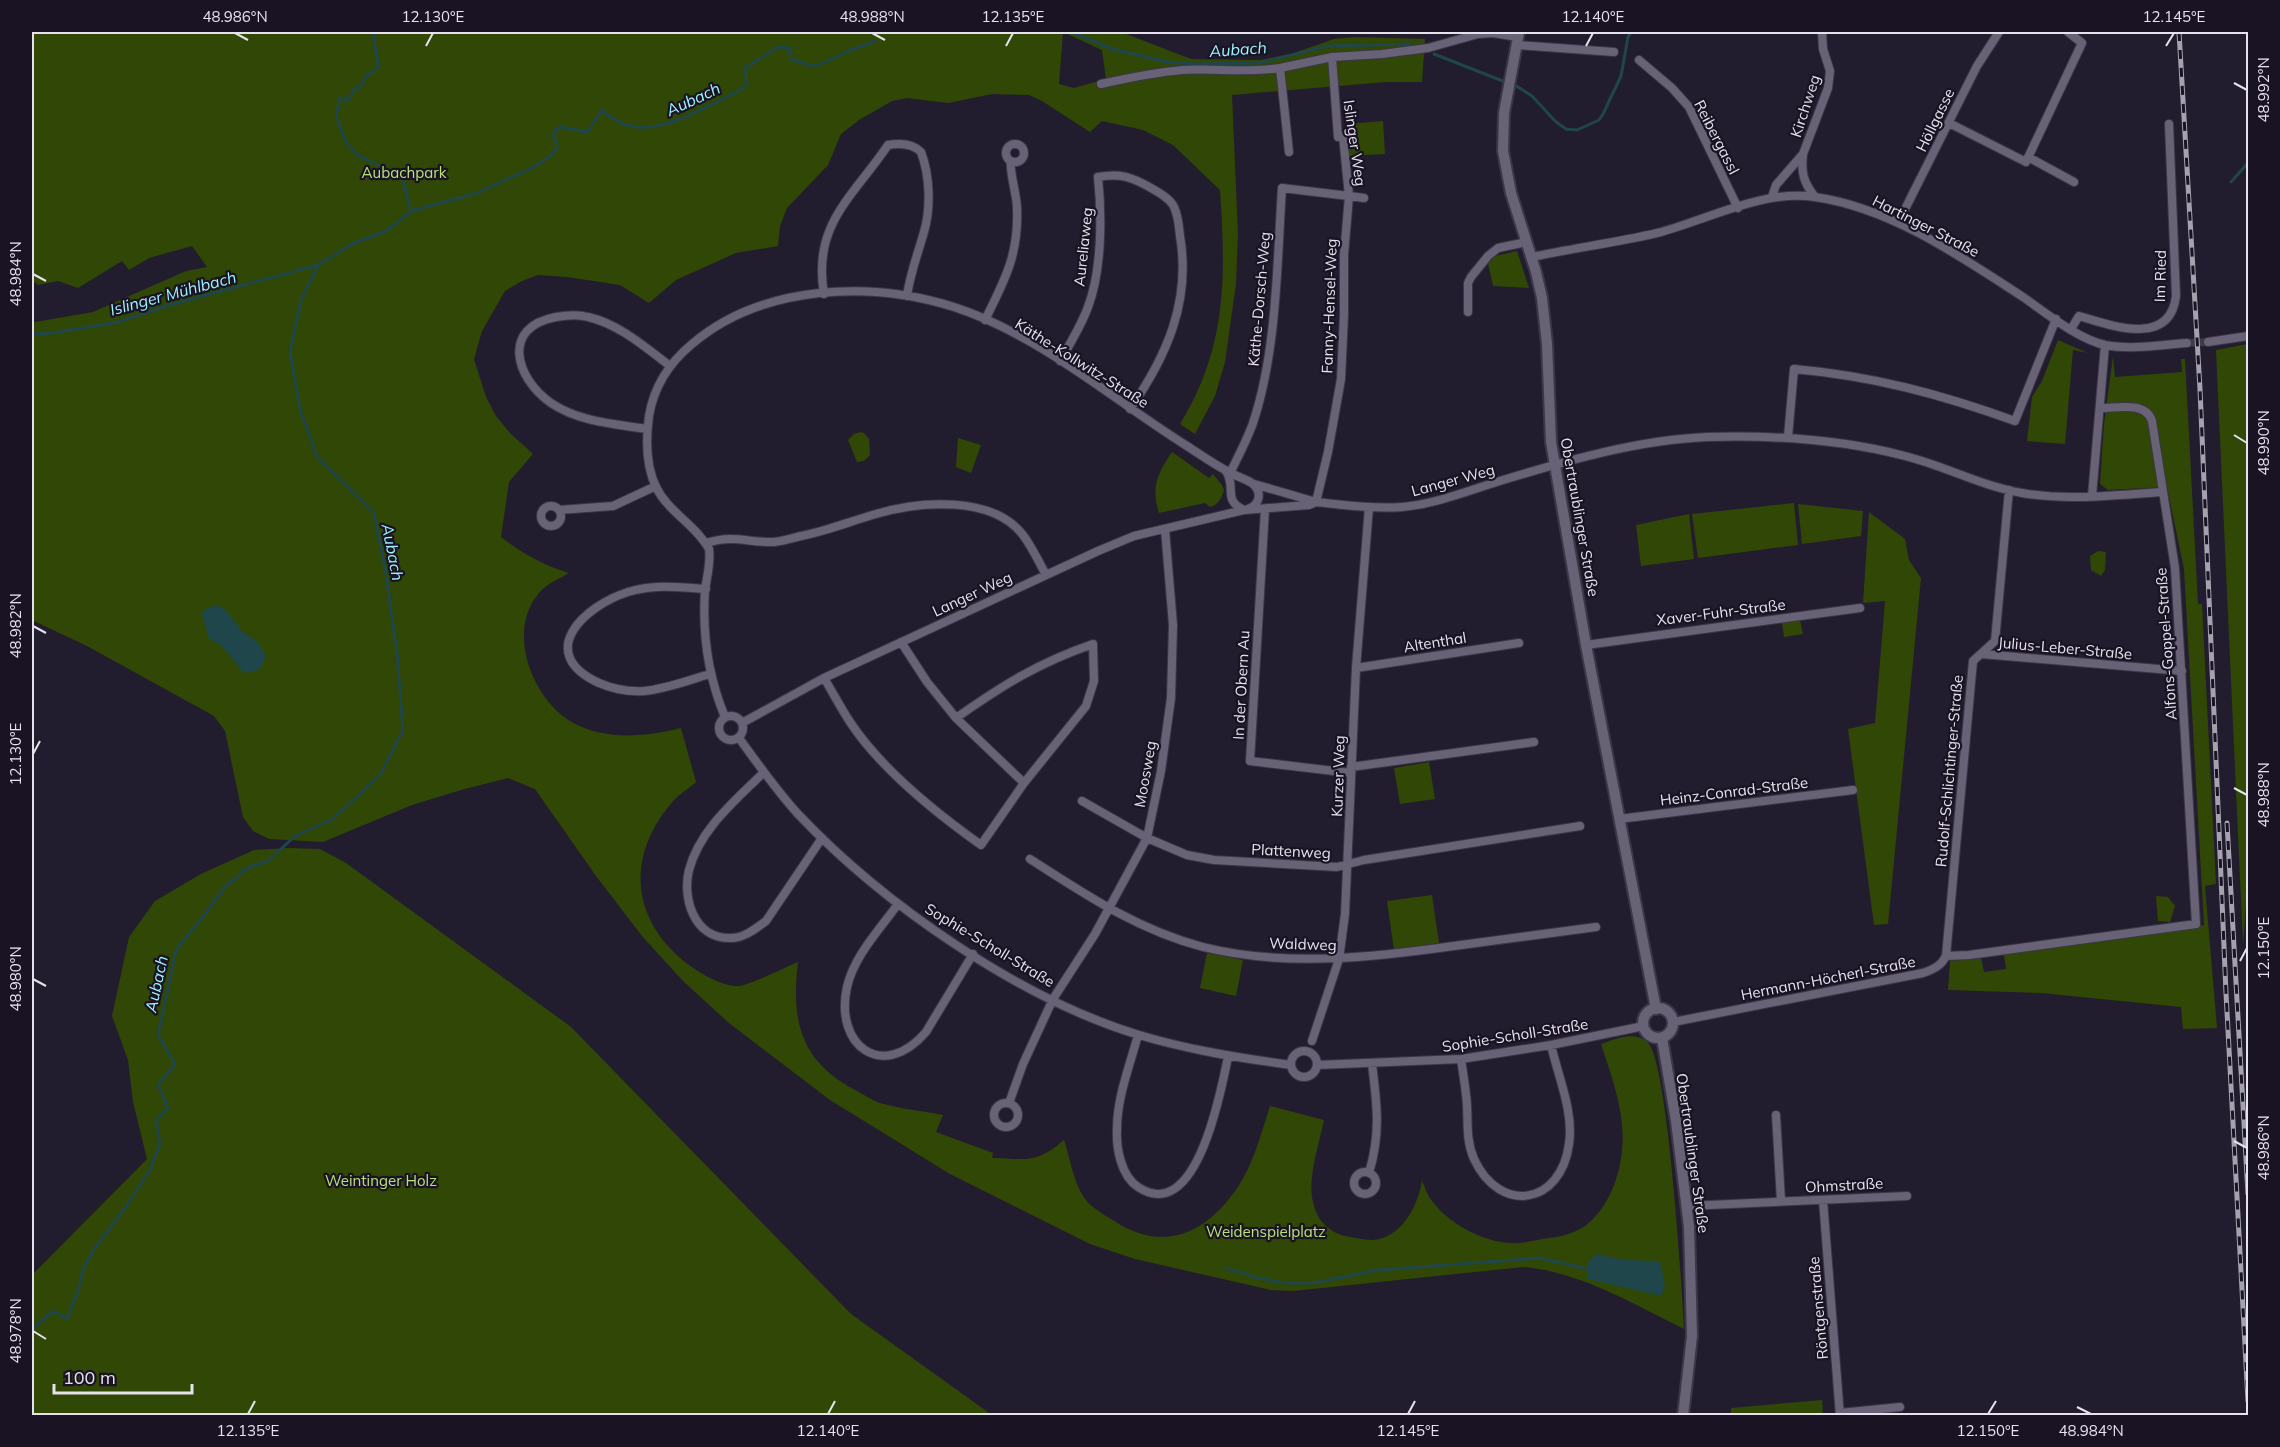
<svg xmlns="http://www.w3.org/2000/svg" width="2280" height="1447" viewBox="0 0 2280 1447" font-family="Mulish,sans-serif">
	<rect width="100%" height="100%" fill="#221d2e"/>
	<path fill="#314705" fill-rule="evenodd" d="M32,32h1089l70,27 69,1 31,-6 43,-15 21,-2 70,2 -3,43h-36l-154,13 6,139 -2,50 -11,78 -10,34 -20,38 -15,-10c47,-76 46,-148 40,-234l-47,-45 -30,-15 -41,-9 -12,11 -48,-31 -13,-6 -37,-1 -44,9 -41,-5 -15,3 -33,19 -18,14 -13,31 -41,43 -7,18 -2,20 -42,7 -60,27 -27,23 -29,-18 -53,-8 -29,-2 -16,6 -17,10 -23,40 -8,28 12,38 10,19 14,17 23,21 -24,28 -8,55c22,17 42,28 68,36 -10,6 -23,11 -30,20 -33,38 -7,105 31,128 34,20 75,16 111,7l15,54c-9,8 -20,14 -27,24 -43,53 -37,113 16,156 12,10 38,25 54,24 10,-1 47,-19 59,-24 -7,58 2,99 57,128 8,4 16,10 25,13 20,6 43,8 63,12l-7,17 57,21 -1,5c35,1 44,6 72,-18 6,18 9,40 19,56 6,10 18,17 28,23 51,35 94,16 127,-32 16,-25 23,-53 32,-81l54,14c-5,24 -17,59 -11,82 4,19 17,32 37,35 7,1 16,3 23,3 29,-2 45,-35 49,-59 3,6 5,14 10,20 16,22 51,41 78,42 10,1 22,-2 32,-4 15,-2 30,-4 43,-13 22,-16 35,-49 37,-76 4,-36 -10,-72 -21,-106 14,-5 35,-14 47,-1 20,19 34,246 36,286 -51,-25 -103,-57 -161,-62l-230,24 -22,-1 -136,-31 -45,-15 -140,-70 -120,-74 -101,-77 -46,-42 -41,-45 -46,-60 -61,-87 -27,-11 -47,12 -49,15 -89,37 -54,-3 -16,-8 -10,-14 -18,-86 -11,-15 -127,-70 -55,-26v-300l3,2 58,-10 93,-41 21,-4 -15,-21 -43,12 -20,12 -7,-9 -44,27 -20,-7 -20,4 -6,-5zM1063,32l39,18 4,29 -32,9 -15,-4z
		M1383,121l2,33 -36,2 -2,-32z
		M1517,251l12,37 -36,-2 -5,-23 7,-7z
		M2058,340l30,13 -15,-3 -8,94 -38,-3 5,-44 10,-16z
		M2248,344v531l-5,69 -27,-594z
		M2113,356l2,21 67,-5 -1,-13h4l13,245h4l14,280 -11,2 12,142 -34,1 -2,-22 -140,-14 -93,-3 2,-29 31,-3 3,14 22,-3 -2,-14 200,-30 -20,-356 -17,-82 -59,3 -8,-6 4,-60z
		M861,432l3,1 5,6 1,16 -6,6 -7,1 -9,-22 6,-6z
		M958,438l23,7 -10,28 -15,-6z
		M1172,452l37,26 4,-4 9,11 2,5c-2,8 -6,15 -14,17l-5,-4 -46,10c-8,-26 -2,-39 13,-61z
		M1794,503l4,42 -100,13 -6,-44z
		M1798,504l65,7 -2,25 -59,8z
		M1869,512l36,27 4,21 12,18 -33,346 -14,1 -26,-196 27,-6 10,-122 -22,2z
		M1689,514l5,45 -53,7 -5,-41z
		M2098,551l8,1 -1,18 -4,6 -10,-6 -1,-14z
		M1800,620l3,14 -19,3 -2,-14z
		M1429,762l6,37 -35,5 -6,-36z
		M289,848l31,1 26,14 225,164 280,287 141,101h-960v-140l115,-116 -14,-57 -5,-42 -16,-44 17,-79 26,-36 46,-27 53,-24z
		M1432,895l7,48 -45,7 -7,-49z
		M2156,896l12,1 7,9 -5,16 -12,-1z
		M1207,953l36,7 -7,36 -36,-8z
		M1822,1400l1,15h-92v-7z"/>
	<path fill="#1f464a" d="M217,605l8,4 17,22 16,11 8,15 -7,13 -15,3 -24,-29 -11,-5 -7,-25 1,-4z
		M1596,1254l28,6 36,1 5,25 -4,10 -73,-17 -1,-16z"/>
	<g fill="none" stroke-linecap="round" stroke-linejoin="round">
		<path stroke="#1f464a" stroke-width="3" d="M373,32l5,33 -2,5 -10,6 -5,10 -7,4 -6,10 -8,-2 -4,19 11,27 12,12 37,18 7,6 8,30
			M903,32h1
			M1072,32l40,17 56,13 24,2 67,-1 69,-17 82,-2
			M2138,32h17
			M1434,54l84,33 14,9 23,25 11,8 11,1 22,-10 4,-6 18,-38 7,-39 3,-5
			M2231,182l16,-18 1,-6
			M32,334l20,-1 66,-11 48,-16 152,-41
			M1226,1268l32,10 27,5h27l67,-13 161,-12 48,11
			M32,1329l21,-18 14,8 12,-31 4,-19 11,-20 33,-44 23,-35 10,-27 -4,-22 12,-13 -10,-23 17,-21 -17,-29 18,-85 29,-36 19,-26 23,-20 21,-7 27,-25 38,-17 47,-44 23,-45 -6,-77 -11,-79 -12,-61 -57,-56 -17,-48 -10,-57 11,-52 17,-35 34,-21 36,-14 23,-19 66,-18 57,-26 19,-13 4,-7 -4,-14 7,-6 27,5 15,-22c9,7 17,14 28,16 34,8 80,-22 111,-36l6,-8 -2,-14 33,-21 11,1 2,11 18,6h10l27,-13 29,-11"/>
		<path stroke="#3f3b4b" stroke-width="8" stroke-dasharray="8 4" stroke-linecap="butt" d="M2187,343l21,-1"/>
		<defs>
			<path id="street" d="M1516,45l98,7
				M1639,60l33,28 17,19 49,101
				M1101,84c27,-6 54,-12 82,-14 32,-2 64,3 97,-2
				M1949,123l77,39 56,-119 -14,-11
				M1006 153a9 9 0 1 1 18 0a9 9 0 1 1-18 0Z
				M1289,152l-9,-84 52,-11 50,-3 46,-6 50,-14 15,-1 25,4
				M1803,154c-2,18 0,28 12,43
				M2028,157l46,25
				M1772,197l4,-12 27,-31 25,-66 2,-17 -7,-22 -1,-17
				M1898,223l79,-157 22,-34
				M1532,257c41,-9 83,-14 125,-24 50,-13 106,-44 158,-36 76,11 145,59 208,100 23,16 55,42 82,48 26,5 56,0 82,-2
				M824,294c-12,-70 29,-97 64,-149 12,-2 24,-2 33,7 9,24 10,56 3,80 -6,21 -14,42 -17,64
				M1468,312v-29l3,-6 17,-21 10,-8 29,-6
				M985,320c20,-40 34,-66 32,-112 0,-12 -8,-38 -6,-46
				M2071,329l8,-13c31,9 91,32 97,-20l-7,-172
				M2208,342l40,-6
				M1060,361c10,-17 21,-35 28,-54 14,-37 14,-91 10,-130 22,-4 34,0 53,11 7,4 17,9 22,17 5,8 6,21 7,31 11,65 -13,120 -50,173
				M647,429c-32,-5 -68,-7 -96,-26 -36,-25 -50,-76 5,-86 11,-2 22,-3 32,0 31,7 57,30 82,49
				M1788,437l6,-68c79,7 146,25 221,52l41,-102
				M1226,471c11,17 -4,29 18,39l65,-5 7,-3c28,3 57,7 86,5 34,-3 68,-17 101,-27 66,-20 135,-40 204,-43 67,-2 133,2 198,19 40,10 76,30 117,37 46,8 94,2 140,-1
				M1230,473c8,-16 17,-33 23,-50 24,-72 24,-160 29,-235l67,8 -6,-60 -5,1 -6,-80
				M1254,484l62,18
				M2092,496l13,-151
				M1316,502l12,-50 13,-73 3,-64v-60l5,-59 15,2
				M541 516a10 10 0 1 1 20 0a10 10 0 1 1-20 0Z
				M1265,509l-15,252 101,12
				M559,510l54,-4 43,-20
				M706,543c30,-9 41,0 68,-1 9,-1 19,-4 27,-6 26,-5 50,-15 75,-22 43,-13 116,-19 147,21 9,12 16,27 23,40
				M706,589c-27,-2 -52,-5 -78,3 -44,14 -94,61 -29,91 14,6 29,9 45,8 22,-2 45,-11 66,-17
				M901,642l26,40 29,36 68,65
				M1586,645l274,-37
				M1981,654l201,17
				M1356,668l163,-25
				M824,678c9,15 17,30 26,44 31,47 86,91 131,123l43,-62 62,-77 8,-25 -1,-37c-55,19 -90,41 -137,74
				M719 728a12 12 0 1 1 24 0a12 12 0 1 1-24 0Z
				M725,717c-17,-41 -23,-82 -20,-127 2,-14 6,-28 4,-41 -13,-24 -41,-37 -53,-62 -10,-21 -10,-49 -7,-71 5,-30 20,-53 43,-72 69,-59 178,-64 262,-37 86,28 158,92 233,139 14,9 28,19 42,26 8,5 18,7 24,12 10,9 6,21 -5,25
				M742,723l82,-45 274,-127 36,-15 110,-26
				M739,738c19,26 37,52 59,76 85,90 222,185 341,221 50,15 101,23 152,30
				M1351,767l183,-25
				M764,772c-29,29 -64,57 -75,98 -7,28 5,68 40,68 14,1 26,-9 37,-17l56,-83
				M1082,801l65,37 40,17 27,5 123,7 27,-7 216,-34
				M1619,819l234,-29
				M1030,859c56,36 108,71 173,88 85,21 173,10 258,-2 45,-6 90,-12 135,-18
				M898,904c-18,25 -44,52 -51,83 -13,59 36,95 79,45l47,-78
				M1946,956l23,-1 227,-31 -21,-356 -23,-147c-6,-20 -35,-13 -51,-13
				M1673,1022l250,-49c11,-4 18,-7 23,-17l27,-295 22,-20 14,-151
				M1138,1035c-8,30 -21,62 -21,94 -1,19 4,47 21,58 59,39 83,-97 90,-130
				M1312,1041l27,-82 6,-45 11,-246 13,-161
				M1291 1064a13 13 0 1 1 26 0a13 13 0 1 1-26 0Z
				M1461,1059c2,15 5,30 6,46 1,18 -1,36 7,54 26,56 87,46 95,-15 5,-32 -11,-68 -18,-99
				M1317,1065l144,-6 90,-14 93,-19
				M994 1115a12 12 0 1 1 24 0a12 12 0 1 1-24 0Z
				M1009,1103l14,-39 30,-65 42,-65 52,-96 14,-67 10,-73 2,-73 -8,-96
				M1776,1115l5,86
				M1354 1183a11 11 0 1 1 22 0a11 11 0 1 1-22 0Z
				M1369,1173c12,-40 8,-69 3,-109
				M1823,1200l17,216
				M1687,1206l220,-10
				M1840,1413l60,-6"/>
			<path id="secondary" d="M1519,32l-15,81 -1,38 8,42 25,79 6,26 5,46 4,98 35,203 70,364
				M1643 1023a15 15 0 1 1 30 0a15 15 0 1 1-30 0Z
				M1662,1038l14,83 13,106 3,109 -9,80"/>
		</defs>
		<use href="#street" stroke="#3c3746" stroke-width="10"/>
		<use href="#secondary" stroke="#3c3746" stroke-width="14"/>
		<use href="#street" stroke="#686276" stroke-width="8"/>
		<use href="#secondary" stroke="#686276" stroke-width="10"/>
		<defs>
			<path id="rail" d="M2179,32l21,357 26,604 22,408
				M2227,823l21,371"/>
		</defs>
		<use href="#rail" stroke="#a5a2af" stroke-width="5"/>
		<use href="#rail" stroke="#191324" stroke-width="3" stroke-dasharray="9" stroke-linecap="butt"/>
	</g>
	<path fill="none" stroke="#e5e2ee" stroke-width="2" d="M235,33l13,7M872,33l13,7M426,46l7,-13M1006,46l7,-13M1586,46l7,-13M2166,46l8,-13M2234,83l13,7M33,274l13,7M2234,435l13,8M33,626l13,7M33,754l7,-13M2234,788l13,7M2240,961l7,-13M33,979l13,7M2234,1141l13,7M33,1331l13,8M2077,1407l14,7M248,1414l7,-13M828,1414l7,-13M1408,1414l7,-13M1988,1414l8,-13"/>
	<g text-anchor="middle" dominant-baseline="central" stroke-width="4.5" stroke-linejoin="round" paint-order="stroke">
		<g font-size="15" fill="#e5e2ee" stroke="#191324">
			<text transform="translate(1805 106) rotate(-72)">Kirchweg</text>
			<text transform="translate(1935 120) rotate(-64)">Höllgasse</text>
			<text transform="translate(1717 137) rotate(63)">Reibergassl</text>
			<text transform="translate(1355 143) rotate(82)">Islinger Weg</text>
			<text transform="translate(1926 226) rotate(27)">Hartinger Straße</text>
			<text transform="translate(1083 247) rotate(-84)">Aureliaweg</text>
			<text transform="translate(2160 276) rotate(-89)">Im Ried</text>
			<text transform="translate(1259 299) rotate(-85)">Käthe-Dorsch-Weg</text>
			<text transform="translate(1329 306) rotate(-88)">Fanny-Hensel-Weg</text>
			<text transform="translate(1082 363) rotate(32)">Käthe-Kollwitz-Straße</text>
			<text transform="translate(1453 480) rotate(-15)">Langer Weg</text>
			<text transform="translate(1580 517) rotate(80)">Obertraublinger Straße</text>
			<text transform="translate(972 594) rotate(-25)">Langer Weg</text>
			<text transform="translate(1721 612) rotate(-7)">Xaver-Fuhr-Straße</text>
			<text transform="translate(1435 642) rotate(-9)">Altenthal</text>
			<text transform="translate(2166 644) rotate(-94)">Alfons-Goppel-Straße</text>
			<text transform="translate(2065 648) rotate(5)">Julius-Leber-Straße</text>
			<text transform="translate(1241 685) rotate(-87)">In der Obern Au</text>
			<text transform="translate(1949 771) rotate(-85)">Rudolf-Schlichtinger-Straße</text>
			<text transform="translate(1145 774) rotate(-80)">Moosweg</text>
			<text transform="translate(1338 776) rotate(-88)">Kurzer Weg</text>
			<text transform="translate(1734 791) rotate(-7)">Heinz-Conrad-Straße</text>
			<text transform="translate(1291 851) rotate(3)">Plattenweg</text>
			<text transform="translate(1303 944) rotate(2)">Waldweg</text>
			<text transform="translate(990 945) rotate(31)">Sophie-Scholl-Straße</text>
			<text transform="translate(1828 978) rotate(-11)">Hermann-Höcherl-Straße</text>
			<text transform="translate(1515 1035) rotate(-9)">Sophie-Scholl-Straße</text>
			<text transform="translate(1693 1153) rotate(82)">Obertraublinger Straße</text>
			<text transform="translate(1844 1185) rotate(-3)">Ohmstraße</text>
			<text transform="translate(1818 1308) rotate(-95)">Röntgenstraße</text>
		</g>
		<g font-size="15" fill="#b7e27a" stroke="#191324">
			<text x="404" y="172">Aubachpark</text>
			<text x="381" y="1180">Weintinger Holz</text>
			<text x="1266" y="1231">Weidenspielplatz</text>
		</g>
		<g font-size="16" font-style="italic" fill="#9df3fd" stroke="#191324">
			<text transform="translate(1238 49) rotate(-4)">Aubach</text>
			<text transform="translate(693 99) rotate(-25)">Aubach</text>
			<text transform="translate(173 293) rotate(-15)">Islinger Mühlbach</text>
			<text transform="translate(393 552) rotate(79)">Aubach</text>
			<text transform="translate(156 984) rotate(-78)">Aubach</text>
		</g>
	</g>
	<rect width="2280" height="1447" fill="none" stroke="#191324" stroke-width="66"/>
	<path d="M54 1384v9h138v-9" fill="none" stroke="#e5e2ee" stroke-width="3"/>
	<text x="63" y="1384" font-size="18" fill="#e5e2ee" stroke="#191324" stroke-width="4.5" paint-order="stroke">100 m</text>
	<rect x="33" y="33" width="2214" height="1381" fill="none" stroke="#e5e2ee" stroke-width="2"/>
	<g font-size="15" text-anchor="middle" fill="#e5e2ee">
		<text x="235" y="22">48.986°N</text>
		<text x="433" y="22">12.130°E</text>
		<text x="872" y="22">48.988°N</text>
		<text x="1013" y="22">12.135°E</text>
		<text x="1593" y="22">12.140°E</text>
		<text x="2174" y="22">12.145°E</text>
		<text transform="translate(2264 90) rotate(-90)" y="5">48.992°N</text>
		<text transform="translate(16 274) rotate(-90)" y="5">48.984°N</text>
		<text transform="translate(2264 443) rotate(-90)" y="5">48.990°N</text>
		<text transform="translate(16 626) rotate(-90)" y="5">48.982°N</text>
		<text transform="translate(16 754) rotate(-90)" y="5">12.130°E</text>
		<text transform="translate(2264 795) rotate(-90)" y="5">48.988°N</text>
		<text transform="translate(2264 948) rotate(-90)" y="5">12.150°E</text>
		<text transform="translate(16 979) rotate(-90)" y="5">48.980°N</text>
		<text transform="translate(2264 1148) rotate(-90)" y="5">48.986°N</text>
		<text transform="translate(16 1331) rotate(-90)" y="5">48.978°N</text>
		<text x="248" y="1436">12.135°E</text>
		<text x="828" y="1436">12.140°E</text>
		<text x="1408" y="1436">12.145°E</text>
		<text x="1988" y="1436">12.150°E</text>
		<text x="2091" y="1436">48.984°N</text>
	</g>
</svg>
